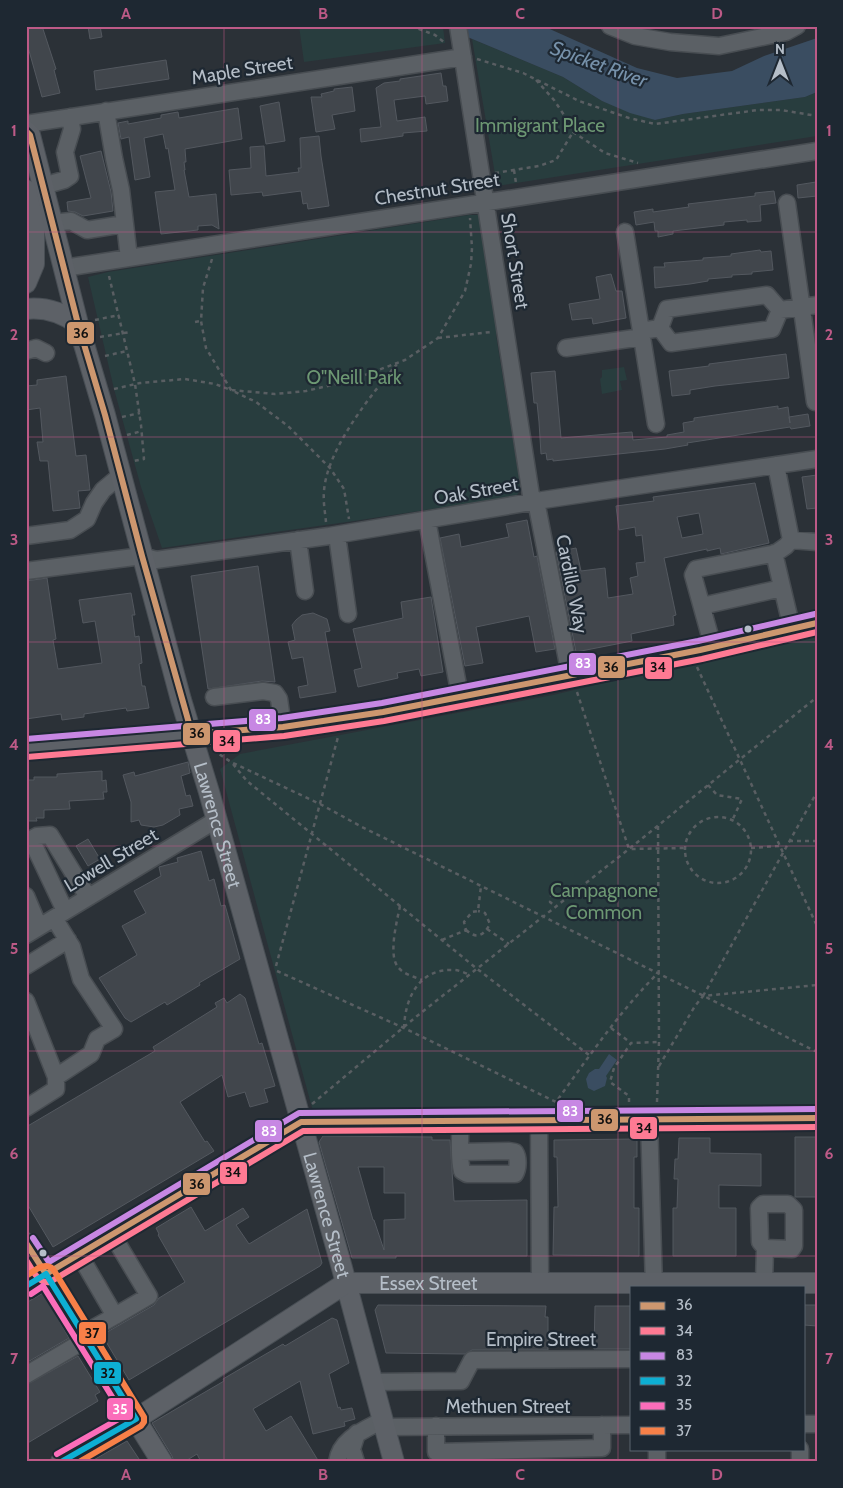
<svg xmlns="http://www.w3.org/2000/svg" width="843" height="1488" viewBox="0 0 843 1488" font-family="Cabin,sans-serif">
	<rect width="100%" height="100%" fill="#2b3137"/>
	<path fill="#283d3e" d="M299,26h142l2,1 2,16 -141,19z
		M472,39l91,38 39,24 53,19 28,-6 122,-17 12,-5v44l-320,50z
		M469,215h11l17,116 -1,4 25,155 -5,6 -162,25 -192,27 -21,-61 -27,-98 -26,-112 20,-5z
		M624,367l3,13 -7,1 2,9 -20,4 -2,-15 2,-2v-7z
		M817,633v479l-503,3 -94,-346 20,-15 313,-59z"/>
	<path fill="#3a4d61" d="M441,26h102l94,42 40,10 55,-7 32,-15 53,-18v54l-12,5 -122,17 -28,6 -25,-7 -28,-12 -39,-24z
		M609,1054l8,6 -11,16 1,2 -2,8 -11,5 -6,-3 -2,-9 3,-6 6,-4h4z"/>
	<path fill="#41464c" stroke="#53585f" fill-rule="evenodd" d="M26,26h16l14,43 -2,1 6,23 -18,4 -16,-57z
		M88,26h12l2,11 -12,2z
		M166,60l3,19 -73,11 -2,-19z
		M441,73l2,13h3l2,15 -22,3 -1,-8 -31,4 3,21 28,-4 2,14 -24,2v3l-42,6 -1,-13 21,-2 -5,-39 8,-5 16,-2v-2z
		M352,87l3,24 -23,4 3,14 -19,3 -5,-35h11l-1,-3 13,-3v-2z
		M279,102l6,39 -19,3 -6,-38z
		M238,108l4,31 -57,10 1,13h-2l1,8h-1l5,27 27,-3 3,35 -7,-4 -14,1v4l-37,4 -6,-42 20,-2 -7,-42 -2,1 -3,-15 -19,4 6,39 -15,3 -6,-43 -8,2 -3,-16 10,-2v3l33,-6v-3l17,-3 1,6z
		M319,136l2,20 8,50 -21,3 -1,-6 -4,1 -2,-13 -38,5 -1,-4 -31,3 -2,-25 22,-2 -1,-21 14,-1 2,30 33,-4 -1,-4h3l-1,-30z
		M101,151l10,41 2,19 -30,5 -8,-4 -7,-1 -1,-9 24,-4 -11,-42z
		M816,182l1,14 -19,2 -1,-13z
		M774,191l2,12 -16,2 1,16 -14,1v-2l-23,2v3l-51,6v3l-15,3v-6h-3l-1,-9 -18,3 -2,-13 19,-3v3l36,-5 -1,-3 67,-8v-3z
		M760,250l1,2 10,-1 2,19 -21,2v2l-20,1v2l-24,2v2l-18,3 -35,4 -1,-21h11l-1,-4 39,-3v-2l28,-2v-2z
		M611,274l5,17h6l4,27 -33,6 -1,-6 -20,2 -3,-16 31,-5 -4,-22z
		M786,354l3,24 -74,8 -25,4v4l-18,2 -3,-25 40,-5v-2z
		M555,371l6,67 71,-6 1,8 34,-3v-2l17,-3 -1,-9 11,-2v-3l84,-12v3l10,-2 2,16 -1,-6 19,-3 2,12 -19,3 -1,-2 -103,16 1,2 -23,4 -112,12v-2l-6,1 -1,-7 -5,1 -2,-32 -2,-19h-3l-3,-30z
		M66,376l10,80 10,-1 4,35 -12,1 2,17 -27,3 -5,-50h-8l-3,-19h6l-3,-34 -14,2v-24l11,-1v-5z
		M817,475v33l-10,1 -5,-32z
		M755,483l14,60 -48,11 -1,-6 -13,3v-2l-43,9 12,57 -3,1 1,9 -43,9 1,7 -56,11 -20,-100 20,-4 5,23 24,-3 3,30 25,-4 -3,-16 8,-2 -2,-13 9,-1 -3,-27 -6,1 -1,-9 -16,3 -3,-24 38,-5 -1,-4zM699,513l4,21 -21,4 -5,-21z
		M527,520l7,37 3,-1 18,93 -19,3 -7,-36 -53,11 7,36 -18,3 -25,-128 19,-4 2,13 48,-10 -3,-13z
		M258,566l17,116 -13,-1 -54,8 -17,-113z
		M47,578l9,61 -3,1 5,29 44,-6 -7,-42 -12,2 -4,-23 52,-7 4,22h-3l3,22 4,-1 3,27 -3,1 3,22h3l4,22 -22,3 -1,-3 -42,6v3l-22,3 -1,-6 -35,5v-138z
		M431,597l12,75 -22,4 -2,-7 -22,4 1,5 -40,9 -4,-17 8,-2 -9,-39 50,-11 -2,-16z
		M313,613l14,6 3,12 -5,1 11,60 -36,6 -2,-11 10,-2 -5,-28 -11,2 -4,-17 7,-2 -3,-15 4,-5 6,-5z
		M188,762l2,11 -9,3 5,20 4,-1 3,11 -14,3 1,6 -17,10 -9,2 -13,-2 -2,-5 -8,2v-20l-8,-27 11,-3 1,4z
		M102,771v10l4,-1 1,12h-4l1,7 -35,2 1,8 -26,1v8h-8l1,3h-11l2,-41h6v-3h23v-3z
		M88,839l12,20 -12,7 -12,-20z
		M201,851l8,30 5,-2 7,27 4,-1 15,54 -41,24 1,2 -33,20 -2,-3 -34,20 -6,-4 -26,-40 38,-23 -15,-29 24,-13 -12,-22 27,-15 -2,-9 19,-5 -1,-4z
		M240,994l5,4 14,46 3,-1 13,43 -11,3 4,13 -18,5 -5,-15 -17,5 -6,-22 -42,27 25,40 2,-1 7,10 -161,96 -27,-45v-75l129,-76 -2,-4 64,-40 -2,-4 9,-5 3,5z
		M323,1136l109,1v3h18l4,61 73,-1v56h-131v2h-44l-33,-116zM358,1167h26v26h21v26l-21,1v30l-10,-30h-1z
		M795,1137h22v60h-22z
		M679,1138h31v15l51,1v32l-42,-1v23h17v48h-63v-48h4l1,-29h-4l1,-20h3z
		M637,1139v18h-3v51h5v48l-86,-1 1,-48h4l-1,-50h-3v-17z
		M191,1207l14,24 38,-23 6,9 -13,8 13,19 58,-35 15,54 -2,3 -191,114 -27,-45 52,-30 5,-7 26,-16 -27,-47 1,-1 -3,-6z
		M43,1293l26,45 -43,25v-60z
		M378,1305l168,1 -1,11h3v33h-76l-7,4 -79,-1 -11,-43z
		M804,1305h13v21l-13,-1z
		M595,1306h37v43h-38z
		M332,1318l5,2 12,43 -20,11 9,34 2,-1 1,3 11,-2 3,11 -11,3 1,4 -32,8 -13,-53 -47,28 13,22 25,-15 28,46h-118l-4,-8 -13,8h-10l-2,-6 -20,-33 72,-42 -1,-2 60,-35 2,2z
		M78,1356l22,36 -5,3 3,6 -72,43v-59z
		M127,1441l14,21h-51z"/>
	<g fill="none" stroke-linecap="round" stroke-linejoin="round">
		<defs>
			<path id="minor" d="M458,26l74,476
				M610,26l25,10 35,6 49,4 67,-14 11,-6
				M106,111l8,47 7,32 8,68
				M26,124l437,-67
				M43,186l21,-6 6,-4 -5,-24 7,-23 -2,-12
				M787,203l28,199
				M52,223l19,-2 16,9 37,-6
				M625,232l16,99 19,-3
				M64,268l753,-117
				M780,310l-8,19 -101,14 -11,-15 7,-19 100,-14 13,15 37,-5
				M641,331l15,93
				M566,348l76,-11
				M26,351l10,-3 10,5
				M536,501l34,174
				M427,520l33,176
				M337,535l11,79
				M26,536l44,-6 17,-11 7,-16 9,-13 18,-15
				M298,540l7,51
				M791,540l26,2
				M774,553l18,76
				M26,571l116,-15 14,4 173,-24 214,-36 274,-41
				M702,606l80,-18
				M713,647l-20,-72 3,-6 80,-16 10,-7 5,-6 -15,-75
				M214,697l49,-6 12,2 4,6 4,28
				M31,839l34,72
				M26,842l11,-6 13,-1 38,62
				M26,896l13,31
				M26,935l190,-115
				M26,966l42,-26
				M26,1001l30,76 35,-23 6,-15 17,-10 -33,-50 -9,-32 -18,-29
				M26,1108l30,-19v-12
				M649,1119l5,168
				M539,1120l1,163
				M460,1152l49,-1 6,1c4,6 3,17 0,22h-48l-5,-3c-4,-16 -1,-34 -2,-51
				M79,1254l36,62 34,-20 -37,-62
				M764,1283l1,-35 -5,-6 -1,-34 4,-4h25l6,6v36l-2,3 -27,-1
				M83,1334l32,-18
				M26,1375l61,-36
				M373,1382l88,-1 11,-21 160,-1
				M804,1424h13
				M436,1426v26l166,-4v-23
				M385,1427l247,-2
				M657,1449v13
				M800,1449v13
				M337,1462c3,-23 27,-32 46,-42
				M356,1462l-4,-13 5,-16"/>
			<g id="major">
				<path id="s1" d="M26,131l4,4 48,189 27,91 76,285 28,92 133,476 52,194"/>
				<path d="M26,190l8,36v38l-8,19"/>
				<path d="M26,309c19,-2 37,4 52,15"/>
				<path d="M26,748l257,-21 100,-15 317,-62 117,-27"/>
				<path d="M26,1243l136,219"/>
				<path d="M26,1286l275,-164 516,-4"/>
				<path id="s2" d="M61,1462l75,-43 210,-136h471"/>
			</g>
		</defs>
		<use href="#minor" stroke="#484d52" stroke-width="19"/>
		<use href="#major" stroke="#484e54" stroke-width="22"/>
		<path stroke="#595e62" stroke-width="2.5" stroke-dasharray="4 4" stroke-linecap="butt" d="M411,26l24,9 10,8
			M477,59l46,14 56,28 50,17 26,6 103,-14h23l36,6
			M536,80l18,20 12,18 7,14 32,21 33,10
			M514,170l2,13
			M495,173l44,-7 17,-6 17,-28
			M212,259l-9,29 -2,33 5,27 25,42 25,12 32,24 42,42 14,21 5,30
			M109,276l26,108 6,41 3,34 -10,2
			M95,320l24,-5
			M195,322l6,-1
			M100,337l30,-5
			M438,338l53,-6
			M105,356l22,-5
			M114,389l26,-6 45,-4 30,5 16,6 44,4 31,-3 43,-10 56,-21 33,-22 27,-47 6,-27 1,-16 -2,-30
			M122,417l18,-4
			M127,435l15,-4
			M326,522c-1,-10 -3,-21 -2,-31 3,-42 47,-96 73,-127
			M697,667l120,259
			M577,692l52,157 56,-1
			M213,750l18,12 89,42 42,23 455,225
			M233,764l14,17 229,187 113,87
			M708,785l9,10 25,4 -10,22
			M685 850a33 33 0 1 1 66 0a33 33 0 1 1-66 0Z
			M789,841h28
			M751,848l28,-2
			M553,885l-3,17 6,5
			M400,906c-3,15 -12,49 -2,61 5,7 17,10 24,13
			M487,929l22,15
			M466,930c11,10 18,5 24,-6l-5,-11 -7,-2
			M442,940l24,-10 -2,-8 8,-10 6,-1 3,-25
			M276,966l62,-229
			M277,971l127,57 152,74c32,-44 63,-90 102,-129
			M703,996l114,-204
			M404,1028c1,-30 15,-60 50,-58 5,0 11,3 16,5
			M611,1028l20,15
			M659,1066l36,-60 8,-10 114,-11
			M629,1102v-6l-19,-14 4,-14 17,-25 28,-1
			M657,1102l2,-60 -1,-217
			M312,1104l105,-88 217,-171 183,-148"/>
		<use href="#minor" stroke="#5b6065" stroke-width="16"/>
		<use href="#major" stroke="#5d6167" stroke-width="20"/>
		<defs>
			<path id="bus-1" d="M26,131l4,4 48,189 27,91 37,141 50,178 91,-7 100,-15 317,-62 117,-27
				M26,1243l20,31 255,-152 516,-4"/>
			<path id="bus-2" d="M27,757l257,-21 100,-15 318,-62 115,-27
				M26,1260c6,8 11,24 24,22l253,-151 514,-4"/>
			<path id="bus-3" d="M26,739l256,-21 100,-15 316,-62 117,-27
				M33,1238l16,24 250,-149 518,-4"/>
			<path id="bus-4" d="M26,1286l20,-12 90,145 -75,43"/>
			<path id="bus-5" d="M31,1294l12,-8 81,130 -67,38"/>
			<path id="bus-6" d="M26,1276c9,-5 18,-15 27,-7l91,148v5l-3,4 -62,36"/>
		</defs>
		<use href="#bus-1" stroke="#1e2832" stroke-width="10"/>
		<use href="#bus-2" stroke="#1e2832" stroke-width="10"/>
		<use href="#bus-3" stroke="#1e2832" stroke-width="10"/>
		<use href="#bus-4" stroke="#1e2832" stroke-width="10"/>
		<use href="#bus-5" stroke="#1e2832" stroke-width="10"/>
		<use href="#bus-6" stroke="#1e2832" stroke-width="10"/>
		<use href="#bus-1" stroke="#cd976f" stroke-width="6"/>
		<use href="#bus-2" stroke="#fe7a93" stroke-width="6"/>
		<use href="#bus-3" stroke="#c787e3" stroke-width="6"/>
		<use href="#bus-4" stroke="#0dafd3" stroke-width="6"/>
		<use href="#bus-5" stroke="#fb6dba" stroke-width="6"/>
		<use href="#bus-6" stroke="#f78048" stroke-width="6"/>
	</g>
	<path fill="none" stroke="#bd5a87" stroke-width="1" stroke-opacity="0.55" d="M224,26v1436M422,26v1436M618,26v1436M26,232h791M26,437h791M26,642h791M26,846h791M26,1051h791M26,1256h791"/>
	<g fill="#b5bec8" stroke="#1e2832" stroke-width="2">
		<circle cx="748" cy="629" r="4.5"/>
		<circle cx="43" cy="1253" r="4.5"/>
	</g>
	<g text-anchor="middle" dominant-baseline="central" stroke-width="4.5" stroke-linejoin="round" paint-order="stroke">
		<g font-size="19" fill="#b5bec8" stroke="#1e2832">
			<text transform="translate(242 70) rotate(-9)">Maple Street</text>
			<text transform="translate(437 189) rotate(-9)">Chestnut Street</text>
			<text transform="translate(515 261) rotate(81)">Short Street</text>
			<text transform="translate(476 491) rotate(-10)">Oak Street</text>
			<text transform="translate(572 584) rotate(79)">Cardillo Way</text>
			<text stroke="none"><textPath href="#s1" startOffset="721">Lawrence Street</textPath></text>
			<text transform="translate(111 860) rotate(-31)">Lowell Street</text>
			<text stroke="none"><textPath href="#s1" startOffset="1126">Lawrence Street</textPath></text>
			<text stroke="none"><textPath href="#s2" startOffset="419">Essex Street</textPath></text>
			<text x="541" y="1339">Empire Street</text>
			<text x="508" y="1406">Methuen Street</text>
		</g>
		<g font-size="19" fill="#6d9873" stroke="#1e2832">
			<text x="540" y="125">Immigrant Place</text>
			<text x="354" y="377">O"Neill Park</text>
			<text x="604" y="890">Campagnone<tspan x="604" dy="22">Common</tspan></text>
		</g>
		<g font-size="20" font-style="italic" fill="#7691aa" stroke="#1e2832">
			<text transform="translate(599 64) rotate(20)">Spicket River</text>
		</g>
	</g>
	<g stroke="#1e2832" stroke-width="2">
		<rect x="66" y="321" width="29" height="24" rx="5" fill="#cd976f"/>
		<rect x="568" y="652" width="29" height="24" rx="5" fill="#c787e3"/>
		<rect x="597" y="655" width="29" height="24" rx="5" fill="#cd976f"/>
		<rect x="644" y="656" width="29" height="24" rx="5" fill="#fe7a93"/>
		<rect x="248" y="708" width="29" height="24" rx="5" fill="#c787e3"/>
		<rect x="182" y="722" width="29" height="24" rx="5" fill="#cd976f"/>
		<rect x="212" y="729" width="29" height="24" rx="5" fill="#fe7a93"/>
		<rect x="556" y="1099" width="28" height="24" rx="5" fill="#c787e3"/>
		<rect x="590" y="1108" width="29" height="24" rx="5" fill="#cd976f"/>
		<rect x="629" y="1116" width="29" height="24" rx="5" fill="#fe7a93"/>
		<rect x="254" y="1119" width="29" height="24" rx="5" fill="#c787e3"/>
		<rect x="219" y="1161" width="29" height="24" rx="5" fill="#fe7a93"/>
		<rect x="182" y="1172" width="29" height="24" rx="5" fill="#cd976f"/>
		<rect x="78" y="1321" width="29" height="24" rx="5" fill="#f78048"/>
		<rect x="93" y="1361" width="29" height="24" rx="5" fill="#0dafd3"/>
		<rect x="106" y="1397" width="28" height="24" rx="5" fill="#fb6dba"/>
	</g>
	<g font-size="14" text-anchor="middle" font-weight="bold" fill="#fff">
		<text x="583" y="668">83</text>
		<text x="263" y="724">83</text>
		<text x="570" y="1116">83</text>
		<text x="269" y="1136">83</text>
		<text x="120" y="1414">35</text>
	</g>
	<g font-size="14" text-anchor="middle" font-weight="bold" fill="#111">
		<text x="81" y="338">36</text>
		<text x="611" y="672">36</text>
		<text x="658" y="672">34</text>
		<text x="197" y="738">36</text>
		<text x="227" y="746">34</text>
		<text x="605" y="1124">36</text>
		<text x="644" y="1133">34</text>
		<text x="233" y="1177">34</text>
		<text x="197" y="1189">36</text>
		<text x="92" y="1338">37</text>
		<text x="108" y="1378">32</text>
	</g>
	<rect width="843" height="1488" fill="none" stroke="#1e2832" stroke-width="55"/>
	<rect x="630" y="1286" width="175" height="165" fill="#1e2832" stroke="#5a646e"/>
	<rect x="640" y="1302" width="25" height="8" fill="#cd976f" stroke="#5a646e"/>
	<text x="676" y="1310" font-size="15" fill="#b5bec8">36</text>
	<rect x="640" y="1327" width="25" height="8" fill="#fe7a93" stroke="#5a646e"/>
	<text x="676" y="1336" font-size="15" fill="#b5bec8">34</text>
	<rect x="640" y="1352" width="25" height="8" fill="#c787e3" stroke="#5a646e"/>
	<text x="676" y="1360" font-size="15" fill="#b5bec8">83</text>
	<rect x="640" y="1377" width="25" height="8" fill="#0dafd3" stroke="#5a646e"/>
	<text x="676" y="1386" font-size="15" fill="#b5bec8">32</text>
	<rect x="640" y="1402" width="25" height="8" fill="#fb6dba" stroke="#5a646e"/>
	<text x="676" y="1410" font-size="15" fill="#b5bec8">35</text>
	<rect x="640" y="1427" width="25" height="8" fill="#f78048" stroke="#5a646e"/>
	<text x="676" y="1436" font-size="15" fill="#b5bec8">37</text>
	<g transform="translate(780 62)" stroke="#1e2832" stroke-width="4" paint-order="stroke">
	<path d="M0-4L9 19L0 12L-9 19Z" fill="#b5bec8"/>
	<text y="-8" font-size="14" font-weight="bold" text-anchor="middle" fill="#b5bec8">N</text>
	</g>
	<rect x="28" y="28" width="788" height="1432" fill="none" stroke="#bd5a87" stroke-width="2"/>
	<g font-size="16" text-anchor="middle" font-weight="bold" fill="#bd5a87">
		<text x="126" y="19">A</text>
		<text x="323" y="19">B</text>
		<text x="520" y="19">C</text>
		<text x="717" y="19">D</text>
		<text x="14" y="136">1</text>
		<text x="829" y="136">1</text>
		<text x="14" y="340">2</text>
		<text x="829" y="340">2</text>
		<text x="14" y="545">3</text>
		<text x="829" y="545">3</text>
		<text x="14" y="750">4</text>
		<text x="829" y="750">4</text>
		<text x="14" y="954">5</text>
		<text x="829" y="954">5</text>
		<text x="14" y="1159">6</text>
		<text x="829" y="1159">6</text>
		<text x="14" y="1364">7</text>
		<text x="829" y="1364">7</text>
		<text x="126" y="1480">A</text>
		<text x="323" y="1480">B</text>
		<text x="520" y="1480">C</text>
		<text x="717" y="1480">D</text>
	</g>
</svg>
